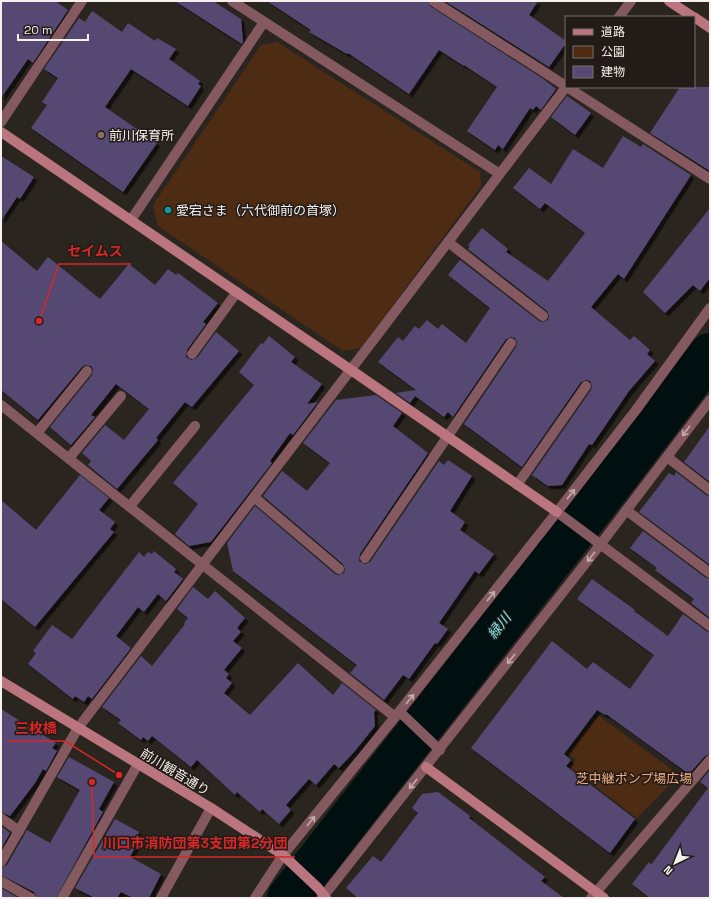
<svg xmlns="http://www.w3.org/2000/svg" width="711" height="899" viewBox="0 0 711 899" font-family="'Space Grotesk','Noto Sans JP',sans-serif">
	<defs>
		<filter id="shadow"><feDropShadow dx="3.5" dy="3.5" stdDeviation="0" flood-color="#0009"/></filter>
	</defs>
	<rect width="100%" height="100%" fill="#2b2520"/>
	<path fill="#4e2c13" d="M277,42l203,130 1,14 -120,162 -18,3 -185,-125 -5,-21 108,-160z
		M598,715l81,60 -42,43 -67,-51 6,-7 -8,-6z"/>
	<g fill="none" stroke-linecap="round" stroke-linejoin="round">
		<path stroke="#000f10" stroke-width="42" d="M288,898l321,-411 101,-133"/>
	</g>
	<path fill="#544a73" filter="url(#shadow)" d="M1,1h54l13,9 -35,53 -5,-4 -27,39z
		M175,1h38l28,18 2,23 -1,2z
		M267,1h160l3,5 112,72 14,11 -15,21 -5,-4 -3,4 -3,-2 -27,41 -5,-4 -3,5 -28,-19 30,-44 -33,-22v1l-25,-16 -30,44 -61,-41 -1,1 -38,-22 2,-2z
		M445,1h93l-9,14 37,26v2l-17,24z
		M92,11l30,21 6,-9 27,18 2,-3 19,11 -7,10 31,22 -2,3 3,2 -13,20 -57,-37 -26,38 52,36 -34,49 -92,-64 16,-23 -5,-3 16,-24 -14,-9 35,-51 6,4z
		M680,87h30v84l-60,-38z
		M567,96l24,17 -16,22 -24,-18z
		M623,136l18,11 2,-3 48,31 -67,104 -6,-5 -27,33 39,33 4,-4 16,14 -3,4 8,7 -26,30 -37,54 -3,-1 -27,41 -14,1 -16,-11 59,-85 1,-4 -2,-5 -4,-1 -5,2 -59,85 -58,-43 52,-77 1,-4 -2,-5 -4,-1 -5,2 -53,78 -5,-5 -4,5 -29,-21 -5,7 -14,-10 20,-3 -38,-28 20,-25 5,4 12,-15 4,3 8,-9 11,9 4,-5 24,19 24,-35 -42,-33 12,-15 79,61 3,1 6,-2 1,-4 -2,-5 -79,-62 2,-3 -2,-1 14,-17 26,21 -2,3 42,29 37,-48 -40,-30 -5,6 -27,-21 16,-20 22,16 22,-35 30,19z
		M1,156l33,21 -14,22 -3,-2 -16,24z
		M710,208v70l-10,13 -7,-6 -28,28 -22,-21z
		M1,241l36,30 11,-14 52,42 29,-35 26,21 13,-16 8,6 2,-2 40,30 -15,19 3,2 -19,26 -1,7 5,3 6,-2 19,-26 23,19 -47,56 -7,-5 -29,36 2,2 -5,6 -36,43 -29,-24 3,-4 -9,-8 23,-28 19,15 25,-31 -33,-25 -25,31 4,2 -24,28 -21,-18 42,-52 1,-6 -2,-3 -6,-1 -3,2 -44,53 -37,-30z
		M269,336l26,21 -4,5 31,22 -15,20 11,-2 -25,33 -3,-2 -20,28 2,2 -61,79 -22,4 -14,-12 23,-30 -25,-21 81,-98 -15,-13 22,-29 2,1z
		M376,395l26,18 -9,13 35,27 -68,101 -1,7 6,3 5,-2 69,-101 5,4 4,-5 24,16 -22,35 15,11 -5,8 34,24 -15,20 -4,-3 -36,52 9,6 -11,15 -2,-1 -26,36 -6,-4 -19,25 -34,-27 7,-8 -124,-94 -6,-28 28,-37 80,68 3,1 6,-2 1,-3 -2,-6 -80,-68 19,-25 25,20 23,-28 -27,-20 33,-43z
		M710,426v56l-26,-20z
		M676,472l30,23 4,1v69l-71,-53 30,-39 5,3z
		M80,475l29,23 -10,12 16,12 -5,7 4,3 -79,95 -34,-28v-99l35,30z
		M643,531l63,47 4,1v39l-19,-15 3,-4 -39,-29 2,-2 -27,-20z
		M154,551l22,18 -2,3 9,7 -17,22 -8,-7 -14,18 -6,-5 -22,29 15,12 -39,51 -4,-3 -4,6 -9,-6 -2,3 -45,-35 8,-11 -3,-2 19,-26 20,14 67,-87 5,5 4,-5 4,2z
		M592,579l43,31 -1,1 34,25 15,-22 23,17 4,1v122l-5,2 -16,18 -83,-60 -1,1 -8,-5 -33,44 7,6 -5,6 69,53 -25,34 -139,-105 81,-107 35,28 6,-7 37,27 24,-34 -77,-56z
		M193,587l15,12 7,-8 30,27 -8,10 4,4 -8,9 9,7 -18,22 5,4 -3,4 6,5 -8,10 26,22 48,-52 35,32 9,-12 34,27 -2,2 1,14 -20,25 -16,17 -5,-4 -18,21 -7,-6 -23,26 5,5 -12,14 -17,-15 -2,3 -23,-20 -2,3 -38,-35 -6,7 -39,-31 -4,5 -5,-4 -2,3 -23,-17 3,-3 -19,-13 39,-51 11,10 33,-42 -1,-1 4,-5 -11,-9z
		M1,709l55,34 -4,5 5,3 -11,20 -3,-2 -8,14 -25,33 -9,-4z
		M69,757l45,25 -15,27 4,3 -47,86h-19l-3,-6 -33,-17v-7l6,-3 20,-35 23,13 30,-53 -23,-13z
		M710,770v128h-60l-18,-14 17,-22 2,3 57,-77 -8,-6z
		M438,792l32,24 -1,2 76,59 -4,4 23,17h-206l-12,-10 27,-32 8,6 37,-49 -6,-5 10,-14z
		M115,819l24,13 -3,6 3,2 -9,17 31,17 -12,24h-16l-12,-6 -4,6h-22l-20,-10z
		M1,826l9,7 -9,16z
		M1,888l17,10h-17z"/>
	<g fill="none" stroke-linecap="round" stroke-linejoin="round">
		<path stroke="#84595f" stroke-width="10" d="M448,242l95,74
			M192,354l45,-62
			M37,433l50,-62
			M667,457l43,33
			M69,458l52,-62
			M517,485l69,-99
			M254,497l85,72
			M130,506l65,-80
			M626,510l84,63
			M365,558l146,-215
			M1,818l18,13
			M1,881l30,17
			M62,898l76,-134
			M161,898l50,-90"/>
		<path stroke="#84595f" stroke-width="10" d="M232,1l268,173
			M433,1l133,85
			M619,17l12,-16
			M567,87l143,92
			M1,122l81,-121
			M131,220l133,-198
			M1,405l394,312
			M557,512l153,114
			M400,712l40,38
			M1,862l77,-134 488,-641
			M255,898l28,-43 112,-138 162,-205 79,-102 74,-102
			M322,898l278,-353 110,-145
			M591,898l119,-138"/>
		<path stroke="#ba757f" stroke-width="10" d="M669,1l24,16
			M694,17l16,11
			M1,132l350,238 206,142
			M1,681l210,127 72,47 35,33 8,10
			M426,767l178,131"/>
	</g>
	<defs><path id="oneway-shaft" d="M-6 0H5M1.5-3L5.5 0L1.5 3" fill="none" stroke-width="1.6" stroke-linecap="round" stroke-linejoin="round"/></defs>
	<g stroke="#c3adae">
		<use href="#oneway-shaft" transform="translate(686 431) rotate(127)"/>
		<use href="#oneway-shaft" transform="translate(571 494) rotate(-52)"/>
		<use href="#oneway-shaft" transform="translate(591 557) rotate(128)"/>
		<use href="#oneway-shaft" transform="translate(491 596) rotate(-52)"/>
		<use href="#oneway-shaft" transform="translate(511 659) rotate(128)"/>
		<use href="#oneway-shaft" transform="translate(410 699) rotate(-52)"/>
		<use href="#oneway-shaft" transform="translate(413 784) rotate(129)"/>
		<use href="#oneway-shaft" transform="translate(311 821) rotate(-51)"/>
	</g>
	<circle fill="#8d6e63" stroke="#221b17" stroke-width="1.5" cx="101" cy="135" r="4"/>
	<circle fill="#0f9aa8" stroke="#221b17" stroke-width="1.5" cx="168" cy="210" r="4"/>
	<g text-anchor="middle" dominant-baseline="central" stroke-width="3" stroke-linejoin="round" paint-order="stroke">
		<g font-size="13" fill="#f6f1ee" stroke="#221b17" text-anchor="start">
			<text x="109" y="135">前川保育所</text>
			<text x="176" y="210">愛宕さま（六代御前の首塚）</text>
		</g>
		<g font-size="13" fill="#f6f1ee" stroke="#221b17">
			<text transform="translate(175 772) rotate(31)">前川観音通り</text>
		</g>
		<g font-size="13" fill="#f1ae82" stroke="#221b17">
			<text x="634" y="778">芝中継ポンプ場広場</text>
		</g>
		<g font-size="14" font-style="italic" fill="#82ebf2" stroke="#221b17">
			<text transform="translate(499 626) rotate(-52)">緑川</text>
		</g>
	</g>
	<path fill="none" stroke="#d62828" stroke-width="1.5" d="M39 321L59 264H131M119 775L65 741H7M92 782L94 857H295"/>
	<g fill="#d62828" stroke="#221b17" stroke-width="1.5">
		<circle cx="39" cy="321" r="4"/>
		<circle cx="119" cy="775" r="4"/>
		<circle cx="92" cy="782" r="4"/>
	</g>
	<g font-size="14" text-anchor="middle" font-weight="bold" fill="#d62828" stroke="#221b17" stroke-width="3" stroke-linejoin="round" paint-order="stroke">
		<text x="95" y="256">セイムス</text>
		<text x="36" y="733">三枚橋</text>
		<text x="195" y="848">川口市消防団第3支団第2分団</text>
	</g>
	<rect width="711" height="899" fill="none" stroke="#f6f1ee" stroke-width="4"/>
	<rect x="565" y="16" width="130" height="72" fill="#221b17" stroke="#77716d"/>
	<rect x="573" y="29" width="20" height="6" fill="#ba757f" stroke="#77716d"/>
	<text x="601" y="36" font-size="12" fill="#f6f1ee">道路</text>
	<rect x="573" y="46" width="20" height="12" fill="#4e2c13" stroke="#77716d"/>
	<text x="601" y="56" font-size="12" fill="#f6f1ee">公園</text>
	<rect x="573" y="66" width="20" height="12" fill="#544a73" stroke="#77716d"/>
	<text x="601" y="76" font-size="12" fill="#f6f1ee">建物</text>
	<g transform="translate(675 863) rotate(223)" stroke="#221b17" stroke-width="3" paint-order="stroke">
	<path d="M0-3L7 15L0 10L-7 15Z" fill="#f6f1ee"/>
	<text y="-6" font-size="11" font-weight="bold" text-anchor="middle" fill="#f6f1ee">N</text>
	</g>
	<path d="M18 34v6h70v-6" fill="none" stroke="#f6f1ee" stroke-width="2"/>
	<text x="24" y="34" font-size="12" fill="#f6f1ee" stroke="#221b17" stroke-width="3" paint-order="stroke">20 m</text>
</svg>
